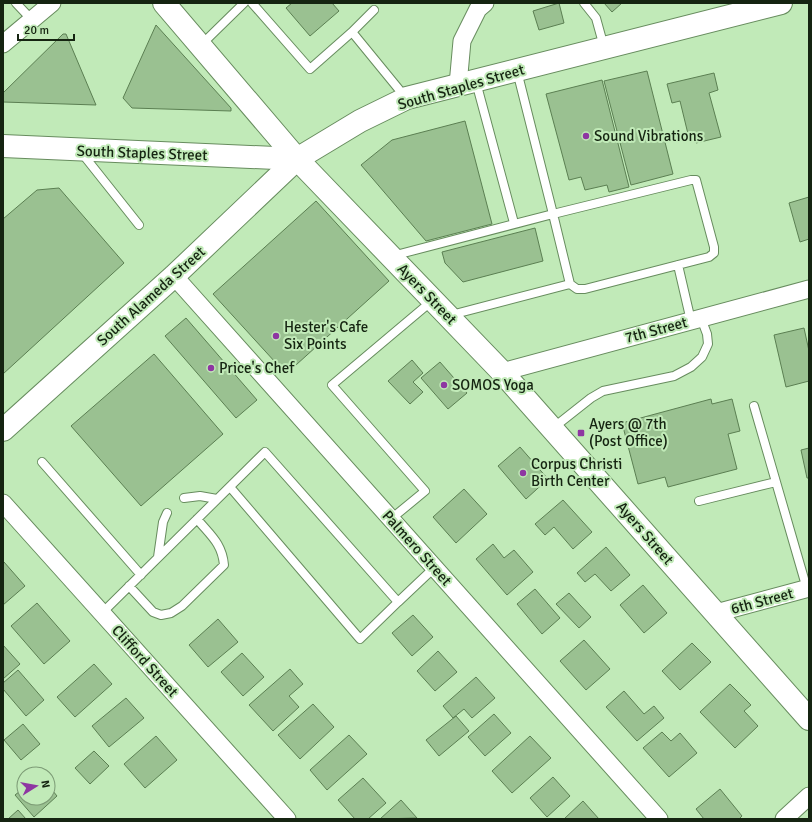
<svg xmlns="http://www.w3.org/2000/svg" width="812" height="822" viewBox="0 0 812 822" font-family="Signika,sans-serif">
	<rect width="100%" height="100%" fill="#c1eab8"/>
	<path fill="#9ac191" stroke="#5b7f52" d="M292,3h40l7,8 -29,25 -24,-28z
		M559,3l5,20 -25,7 -6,-19z
		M604,3h18l-10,9z
		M156,25l75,83v3l-99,-3 -9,-10z
		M63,34h3l30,71 -93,-3v-9z
		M647,71l26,103 -42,11 -27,-104z
		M714,73l4,17 -9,3 12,44 -25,6 -2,-10 -6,1 -8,-33 -8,2 -5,-19z
		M602,80l27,107 -20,5 -2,-7 -22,5 -4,-13 -12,3 -23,-86z
		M465,121l27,103 -66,17 -65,-76 31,-25z
		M59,188l65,75 -121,111v-155l34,-29z
		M809,197v42l-9,3 -11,-39z
		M316,201l73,80 -103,93 -73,-80z
		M535,228l8,33 -80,21 -18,-19 -3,-11z
		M186,318l71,82 -21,18 -71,-82z
		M804,328l5,23v30l-23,6 -12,-52z
		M154,354l69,80 -82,72 -70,-80z
		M412,360l11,13 -10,9 10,10 -13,12 -22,-23z
		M440,362l27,31 -19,16 -27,-31z
		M711,399l1,5 20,-5 8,32 -12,3 9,35 -69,18 -3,-10 -27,7 -16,-61z
		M520,447l28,32 -22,20 -28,-33z
		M809,448v30h-2l-6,-28z
		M464,489l23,25 -31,29 -23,-26z
		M563,500l29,32 -19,17 -19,-22 -9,8 -10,-11z
		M493,544l11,14 10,-8 19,22 -26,23 -31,-36z
		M606,547l24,28 -19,16 -16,-17 -10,8 -8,-9z
		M4,562l21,24 -22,19v-42z
		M643,585l24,28 -23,20 -24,-28z
		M535,589l25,29 -18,16 -25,-30z
		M569,593l22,24 -12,11 -23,-24z
		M37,603l33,38 -26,23 -33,-38z
		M413,615l20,22 -21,19 -20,-23z
		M218,619l20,23 -30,25 -19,-22z
		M584,640l26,29 -24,21 -26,-29z
		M692,643l19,19 -31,28 -18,-19z
		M3,645l17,19 -17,15z
		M438,651l19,21 -22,19 -18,-20z
		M242,653l22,24 -21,19 -22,-24z
		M94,664l18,20 -37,33 -18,-20z
		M290,669l13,15 -14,12 10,11 -26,24 -24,-26z
		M18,670l26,30 -18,16 -23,-27v-6z
		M476,677l19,21 -23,20 -8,-9 -11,9 -10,-12z
		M730,684l21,21 -7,6 14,15 -23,22 -35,-36z
		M624,691l20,23 10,-8 10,12 -27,23 -31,-34z
		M126,698l18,20 -35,29 -17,-21z
		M313,704l21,23 -34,32 -22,-24z
		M494,714l17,19 -26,23 -17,-19z
		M456,716l13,15 -30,25 -13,-16z
		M23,724l17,20 -19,16 -17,-20z
		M662,732l9,9 9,-8 17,20 -28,24 -26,-29z
		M349,735l18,19 -40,36 -17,-20z
		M156,736l21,24 -32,28 -21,-24z
		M530,736l21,22 -39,35 -20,-22z
		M94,751l15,15 -19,18 -15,-16z
		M553,777l17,19 -23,21 -17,-19z
		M363,778l23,25 -18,16h-13l-17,-19z
		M48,785l9,11 -23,21 -19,-22 9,-7v10h24z
		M720,789l22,27 -3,3h-35l-8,-10z
		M401,800l16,18 -37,1z
		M583,801l16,18h-35z
		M18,810l8,9h-18z"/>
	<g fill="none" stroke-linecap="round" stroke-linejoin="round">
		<defs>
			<path id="service" d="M16,3l16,17
				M252,3l58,66 42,-37 54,66
				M584,3l12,15 8,29
				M352,32l22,-22
				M201,45l43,-42
				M476,82l38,141
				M81,152l58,73
				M392,256l161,-42 -36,-143
				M678,265l13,56
				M451,315l119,-31 7,5h8l124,-32 5,-4v-6l-18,-67h-5l-138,34 17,70
				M754,406l53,183
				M553,428l38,-30 12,-7 71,-15 17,-9 11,-10 6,-13 -1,-10 -6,-16
				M42,462l99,113
				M230,487l130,152 38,-37
				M184,498l16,-2 17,3
				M699,501l77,-19
				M391,519l34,-28 -93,-106 101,-85
				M158,557l5,-35 4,-9
				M129,586l24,26 8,3 10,-2 11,-7 42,-41c-2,-22 -14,-30 -27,-46
				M102,613l163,-161 133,150 37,-35"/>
			<path id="minor" d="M3,44l49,-41
				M458,85l4,-44 16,-32 7,-6
				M174,276l485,543
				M502,372l307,-83
				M3,503l284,316
				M716,613l93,-25
				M784,819l25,-23"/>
			<path id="secondary" d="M164,3l133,156 205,213 307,347
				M3,430l171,-154 123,-117"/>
			<path id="primary" d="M3,146l294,13 63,-38 47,-23 374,-95"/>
		</defs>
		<use href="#service" stroke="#678c5e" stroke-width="10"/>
		<use href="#minor" stroke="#678c5e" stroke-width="19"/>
		<use href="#secondary" stroke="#678c5e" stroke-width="24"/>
		<use href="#primary" stroke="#678c5e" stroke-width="24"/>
		<use href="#service" stroke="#fff" stroke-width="8"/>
		<use href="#minor" stroke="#fff" stroke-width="17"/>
		<use href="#secondary" stroke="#fff" stroke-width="22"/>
		<use href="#primary" stroke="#fff" stroke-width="22"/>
	</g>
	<g fill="#8e36a2" stroke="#c1eab8" stroke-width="1.5">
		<circle cx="586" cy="136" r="4"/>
		<circle cx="276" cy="336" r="4"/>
		<circle cx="211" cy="368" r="4"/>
		<circle cx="444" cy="385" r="4"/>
		<rect x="577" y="429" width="8" height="8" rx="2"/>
		<circle cx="523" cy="473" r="4"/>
	</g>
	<g text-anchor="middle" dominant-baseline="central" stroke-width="4" stroke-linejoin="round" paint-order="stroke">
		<g font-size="15" fill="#152411" stroke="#c1eab8">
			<text transform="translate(461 87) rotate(-16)">South Staples Street</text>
			<text transform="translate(142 153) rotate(2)">South Staples Street</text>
			<text transform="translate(427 294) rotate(46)">Ayers Street</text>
			<text transform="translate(151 296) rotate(-42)">South Alameda Street</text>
			<text transform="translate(656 330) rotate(-15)">7th Street</text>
			<text transform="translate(645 533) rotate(49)">Ayers Street</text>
			<text transform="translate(417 548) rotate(48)">Palmero Street</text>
			<text transform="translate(762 601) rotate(-15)">6th Street</text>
			<text transform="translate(145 661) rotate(48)">Clifford Street</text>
		</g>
		<g font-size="15" fill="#152411" stroke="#c1eab8" text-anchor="start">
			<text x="594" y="136">Sound Vibrations</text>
			<text x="284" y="327">Hester's Cafe<tspan x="284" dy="17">Six Points</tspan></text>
			<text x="219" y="368">Price's Chef</text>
			<text x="452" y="385">SOMOS Yoga</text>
			<text x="589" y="424">Ayers @ 7th<tspan x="589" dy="17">(Post Office)</tspan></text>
			<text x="531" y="464">Corpus Christi<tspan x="531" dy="17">Birth Center</tspan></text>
		</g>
	</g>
	<rect width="812" height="822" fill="none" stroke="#152411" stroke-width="8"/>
	<g transform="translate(36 786) rotate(79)"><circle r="19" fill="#c1eab8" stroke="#7c9b75"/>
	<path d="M0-3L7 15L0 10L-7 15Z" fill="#8e36a2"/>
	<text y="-6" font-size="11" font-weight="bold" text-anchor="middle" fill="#152411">N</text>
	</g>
	<path d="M18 34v6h56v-6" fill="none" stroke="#152411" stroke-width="2"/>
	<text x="24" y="34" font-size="12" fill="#152411" stroke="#c1eab8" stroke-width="3" paint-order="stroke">20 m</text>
</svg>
